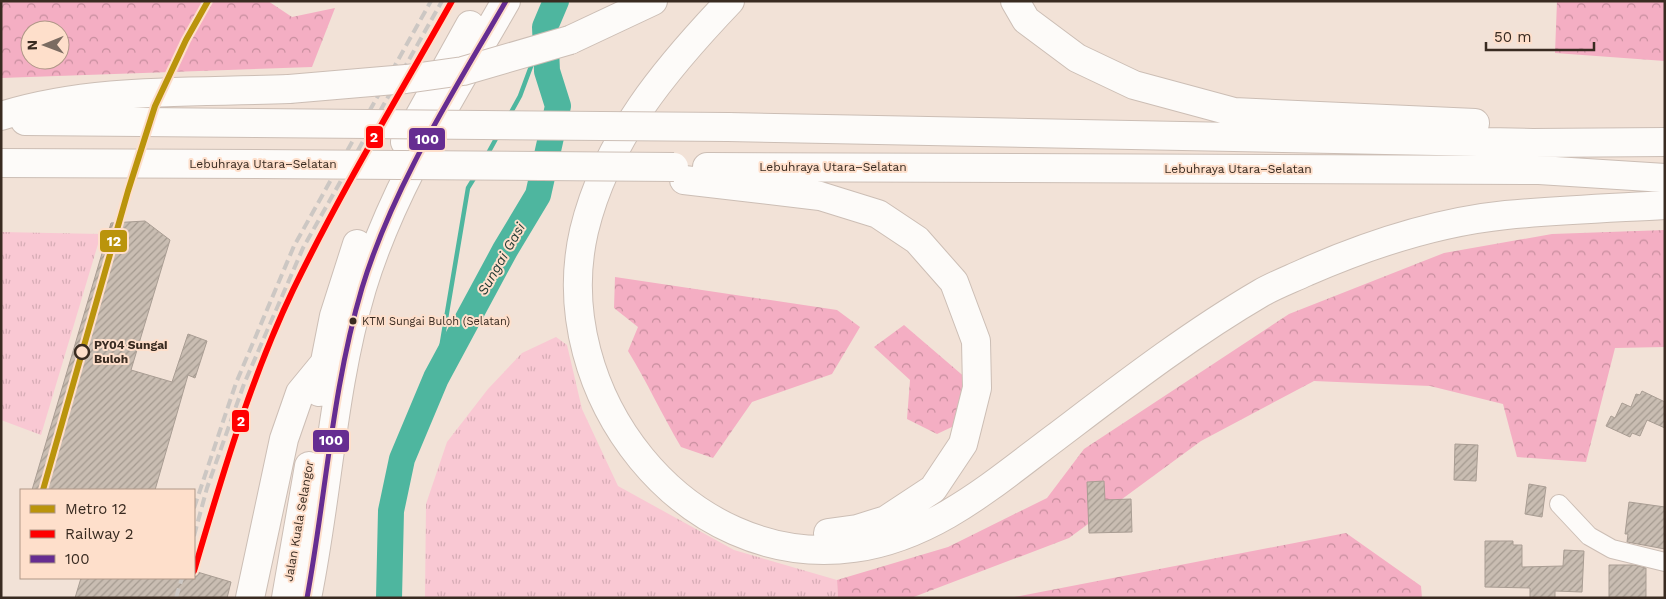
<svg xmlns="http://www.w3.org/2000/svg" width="1666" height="599" viewBox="0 0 1666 599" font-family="'Work Sans',sans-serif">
	<defs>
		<pattern id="grass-tufts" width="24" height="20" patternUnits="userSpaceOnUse" patternTransform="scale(1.25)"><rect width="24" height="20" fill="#f9c8d3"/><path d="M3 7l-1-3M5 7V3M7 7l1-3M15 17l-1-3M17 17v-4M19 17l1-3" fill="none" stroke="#d6acb5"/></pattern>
		<pattern id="forest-crowns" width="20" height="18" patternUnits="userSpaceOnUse" patternTransform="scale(1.25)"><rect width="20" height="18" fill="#f4aec3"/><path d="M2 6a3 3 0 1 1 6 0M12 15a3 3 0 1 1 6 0" fill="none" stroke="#c78e9e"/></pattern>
		<pattern id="building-hatch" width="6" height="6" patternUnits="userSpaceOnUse" patternTransform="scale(1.25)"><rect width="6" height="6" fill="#c9bdb2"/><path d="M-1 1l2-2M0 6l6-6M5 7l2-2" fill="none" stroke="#a49a90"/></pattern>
	</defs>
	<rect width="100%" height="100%" fill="#f2e2d7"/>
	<path fill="url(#grass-tufts)" d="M1,232l100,2 -60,201 -40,-15z
		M556,337l11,8 15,64 36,77 116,64 103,30 1,18h-413l1,-94 21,-62 41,-53 34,-36z"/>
	<path fill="url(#forest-crowns)" fill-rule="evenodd" d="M1,1h267l24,16 43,-9 -23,59 -311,11zM30,30h30v30h-30z
		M1557,1h108v60l-110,-8z
		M1665,230v117l-50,1 -29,114 -69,-5 -14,-53 -73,-18 -116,-5 -113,60 -132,97 -158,60h-73l-1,-18 111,-33 99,-49 37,-49 205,-135 155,-61 108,-19z
		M615,277l222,33 23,17 -28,47 -80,28 -39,56 -32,-11c-19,-32 -34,-65 -53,-96l10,-24 -24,-19z
		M904,325l63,54 -13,47 -17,8 -30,-15 3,-39 -36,-33z
		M1346,533l75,53 1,12h-413z"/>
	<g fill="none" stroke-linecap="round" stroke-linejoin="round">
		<path stroke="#4eb69f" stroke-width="4.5" d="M541,37l4,-10
			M509,116l11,-20 13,-35
			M486,157l12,-22
			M436,378l32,-190 8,-13"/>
		<path stroke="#4eb69f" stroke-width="26" d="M389,598l2,-87 11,-52 34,-81 69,-128 33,-55 20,-89 -11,-35 -2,-44 11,-26"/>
	</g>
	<path fill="url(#building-hatch)" stroke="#a99d93" d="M145,221l25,19 -39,130 41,12 16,-48 19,7 -12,37 -7,-3 -33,115h-123l79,-267z
		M1642,391l23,11v26l-18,-8 -7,16 -8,-3 -2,4 -24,-11 5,-10 4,2 7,-15 9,4 5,-13 4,1z
		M1455,444l23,1 -2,36 -22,-1z
		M1104,481l1,19 26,-1 1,33 -43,1 -2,-51z
		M1529,484l17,3 -4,30 -17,-3z
		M1629,502l36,5v42l-38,-7 1,-8h-3z
		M1485,541h28v4h9v22l41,-1 1,-16 20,1 -2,41 -27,-1v7h-25v-10l-45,-1z
		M1609,565h25l12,3v30h-37z
		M194,571l37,11 -4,16h-152l6,-20h113z"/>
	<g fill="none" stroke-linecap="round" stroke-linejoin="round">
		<defs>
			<path id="street" d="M1559,504l30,32 23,13 53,13"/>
			<path id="highway" d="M730,1c-64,67 -124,138 -146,230 -37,161 100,340 270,317 80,-11 139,-64 202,-111 66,-50 133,-102 205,-144 14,-8 30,-14 45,-21 64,-28 131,-50 200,-57 53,-5 106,-7 159,-10
				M1015,1l11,19 51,38 57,27 100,27 241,11
				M570,40l83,-39
				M1,116c92,-29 193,-23 288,-27
				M25,121l230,2
				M728,127l805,16 132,-1
				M405,142l65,-117
				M1,163l254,1
				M707,167l832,3 126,8
				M684,180l136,16 58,18 39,26 37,42 22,59 1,47 -14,56 -30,45 -47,31 -29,9 -29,4
				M319,392l15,-76 23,-72
				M250,598l34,-159 16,-46 23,-28
				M286,598l23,-132
				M307,598c21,-103 25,-209 55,-310 31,-102 91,-194 144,-287"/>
		</defs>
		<use href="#street" stroke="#ccbeb5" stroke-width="20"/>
		<use href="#highway" stroke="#ccbeb5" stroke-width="30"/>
		<use href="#street" stroke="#fdfbf9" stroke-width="18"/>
		<use href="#highway" stroke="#fdfbf9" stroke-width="28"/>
		<path stroke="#ccc7c3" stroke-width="4" stroke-dasharray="10 5" stroke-linecap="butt" d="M194,508l42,-125 58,-137 137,-245
			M194,536l13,-48 37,-104 59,-136 139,-247
			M176,598l6,-20"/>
		<defs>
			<path id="highway-bridge" d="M289,89l117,-10 57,-8 107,-31
				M255,123l473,4
				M255,164l419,3"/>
		</defs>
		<use href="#highway-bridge" stroke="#ccbeb5" stroke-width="30" stroke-linecap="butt"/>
		<use href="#highway-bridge" stroke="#fdfbf9" stroke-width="28"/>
		<defs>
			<path id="bus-1" d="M307,598c19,-103 25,-209 55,-310 31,-102 91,-195 144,-287"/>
		</defs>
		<use href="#bus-1" stroke="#fedfcb" stroke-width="9"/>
		<use href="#bus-1" stroke="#662d91" stroke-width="5"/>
		<defs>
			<path id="rail-1" d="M194,571c28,-95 56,-191 99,-281 48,-99 105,-193 159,-289"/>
		</defs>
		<use href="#rail-1" stroke="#fedfcb" stroke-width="10"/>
		<use href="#rail-1" stroke="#f00" stroke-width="6"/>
		<defs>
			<path id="metro-1" d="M43,490l85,-299 27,-85 31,-66 22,-39"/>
		</defs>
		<use href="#metro-1" stroke="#fedfcb" stroke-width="10"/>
		<use href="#metro-1" stroke="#ba940c" stroke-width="6"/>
	</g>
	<circle fill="#392b21" stroke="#fedfcb" stroke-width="2" cx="353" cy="321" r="4.5"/>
	<circle fill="#fedfcb" stroke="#392b21" stroke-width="2.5" cx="82" cy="352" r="7"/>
	<g text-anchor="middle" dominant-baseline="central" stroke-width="4" stroke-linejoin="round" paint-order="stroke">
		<g font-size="11" fill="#392b21" stroke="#fedfcb" text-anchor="start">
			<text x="362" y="321">KTM Sungai Buloh (Selatan)</text>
		</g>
		<g font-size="12" fill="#392b21" stroke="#fedfcb">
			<text x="263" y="164">Lebuhraya Utara–Selatan</text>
			<text x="833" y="167">Lebuhraya Utara–Selatan</text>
			<text x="1238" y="169">Lebuhraya Utara–Selatan</text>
			<text transform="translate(299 521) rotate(-80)">Jalan Kuala Selangor</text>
		</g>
		<g font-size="12" font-weight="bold" fill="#392b21" stroke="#fedfcb" text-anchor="start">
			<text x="94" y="345">PY04 Sungai<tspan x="94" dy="14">Buloh</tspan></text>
		</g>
		<g font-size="14" font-style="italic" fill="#1d3831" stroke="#fedfcb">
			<text transform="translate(501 259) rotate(-60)">Sungai Gasi</text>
		</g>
	</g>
	<g stroke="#fedfcb" stroke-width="2">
		<rect x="365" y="125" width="19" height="24" rx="5" fill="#f00"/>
		<rect x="408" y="127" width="38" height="24" rx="5" fill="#662d91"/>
		<rect x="99" y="229" width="29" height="24" rx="5" fill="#ba940c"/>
		<rect x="231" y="409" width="19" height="24" rx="5" fill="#f00"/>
		<rect x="312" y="429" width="38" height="24" rx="5" fill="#662d91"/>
	</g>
	<g font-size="14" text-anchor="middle" font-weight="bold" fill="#fff">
		<text x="374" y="142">2</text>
		<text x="427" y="144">100</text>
		<text x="114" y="246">12</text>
		<text x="241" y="426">2</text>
		<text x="331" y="445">100</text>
	</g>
	<rect width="1666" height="599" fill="none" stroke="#392b21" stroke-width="5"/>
	<rect x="20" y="489" width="175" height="90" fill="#fedfcb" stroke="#af9787"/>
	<rect x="30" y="505" width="25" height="8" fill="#ba940c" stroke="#af9787"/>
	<text x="65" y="514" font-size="15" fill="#392b21">Metro 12</text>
	<rect x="30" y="530" width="25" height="8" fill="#ff0000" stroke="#af9787"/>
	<text x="65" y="539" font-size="15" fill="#392b21">Railway 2</text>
	<rect x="30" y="555" width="25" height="8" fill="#662d91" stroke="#af9787"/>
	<text x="65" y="564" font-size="15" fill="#392b21">100</text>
	<g transform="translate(45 45) rotate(269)"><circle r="24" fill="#fedfcb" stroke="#af9787"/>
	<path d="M0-4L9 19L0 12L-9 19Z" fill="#7a6b61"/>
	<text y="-8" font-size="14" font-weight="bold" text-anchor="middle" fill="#392b21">N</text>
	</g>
	<path d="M1486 42v8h108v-8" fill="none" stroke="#392b21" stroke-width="2.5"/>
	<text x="1494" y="42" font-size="15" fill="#392b21" stroke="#fedfcb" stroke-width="4" paint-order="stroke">50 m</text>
</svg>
